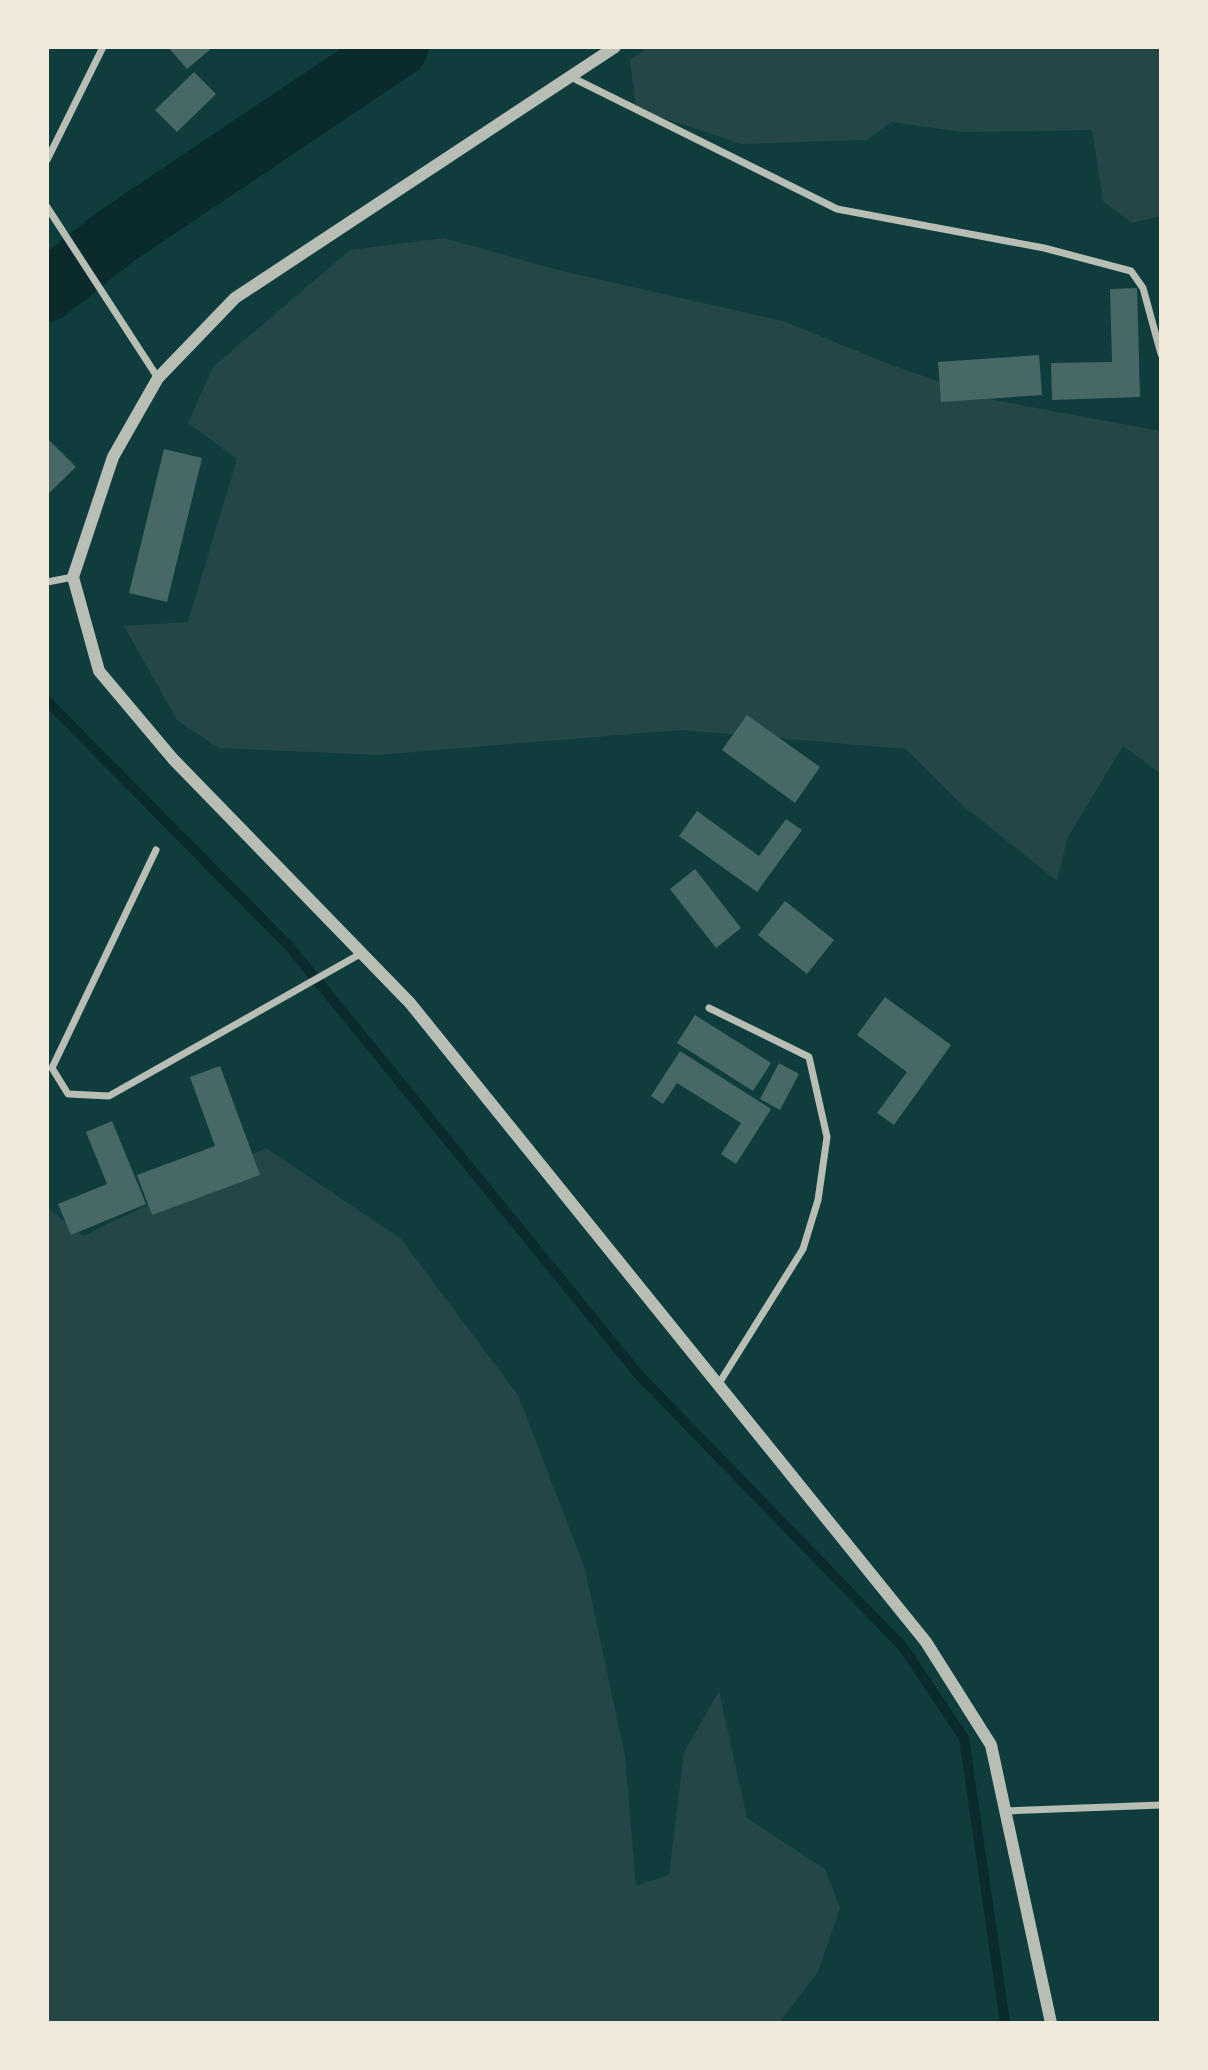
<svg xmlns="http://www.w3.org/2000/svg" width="1208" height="2070" viewBox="0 0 1208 2070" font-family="'Alegreya Sans',sans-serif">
	<rect width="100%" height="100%" fill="#0f3d3e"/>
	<path fill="#244646" d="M648,47h513v169l-29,7 -29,-22 -11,-71 -129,2 -72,-10 -24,18 -125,4 -106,-35 -6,-49z
		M444,238l118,33 221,50 111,45 99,34 168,31v343l-38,-28 -55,91 -11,44 -95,-76 -56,-56 -225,-19 -303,25 -159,-7 -42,-28 -53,-94 64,-4 49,-163 -49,-36 25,-56 137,-117z
		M266,1148l135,91 117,156 67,174 40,187 11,130 33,-11 15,-123 35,-61 28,127 78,51 15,39 -22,64 -39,51h-732v-816l36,29z"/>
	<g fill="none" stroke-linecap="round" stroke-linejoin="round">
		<path stroke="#0a2a2b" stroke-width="10" d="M47,701l242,245 351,430 263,271 61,91 41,285"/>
		<path stroke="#0a2a2b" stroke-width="61" d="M47,291l68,-54 283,-190"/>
	</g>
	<path fill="#486865" d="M168,47h45l-26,22z
		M194,72l22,22 -39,38 -22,-22z
		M1137,288l3,109 -88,3 -1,-37 61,-1 -2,-73z
		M1039,355l3,40 -101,7 -3,-40z
		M47,438l29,29 -29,28z
		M164,449l38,9 -35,144 -38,-9z
		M747,715l73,52 -25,36 -73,-53z
		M697,811l62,45 27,-37 16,11 -45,62 -78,-56z
		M695,869l46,59 -25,20 -46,-59z
		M785,901l49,39 -27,34 -49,-39z
		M885,997l66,48 -57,80 -17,-12 30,-41 -50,-37z
		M695,1015l76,48 -18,28 -76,-48z
		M680,1051l91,58 -35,55 -15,-10 20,-31 -64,-40 -14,21 -12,-8z
		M779,1063l20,11 -19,36 -20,-11z
		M220,1066l40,109 -108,40 -15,-40 78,-29 -25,-69z
		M112,1121l34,83 -75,31 -13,-31 49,-20 -21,-52z"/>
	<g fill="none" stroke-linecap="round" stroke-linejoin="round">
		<path stroke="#b8beb3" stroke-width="7" d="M571,77l266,132 207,39 87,23 12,17 18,66
			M47,160l56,-113
			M47,207l111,171
			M47,582l26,-5
			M156,850l-104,218 16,26 41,2 253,-143
			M709,1008l100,49 18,80 -9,63 -15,49 -85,136
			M1005,1811l156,-6"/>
		<path stroke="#b8beb3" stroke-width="12" d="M615,47l-380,251 -77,80 -45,79 -40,120 26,94 74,88 237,244 516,639 65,103 60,278"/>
	</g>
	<rect width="1208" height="2070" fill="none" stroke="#f1e9da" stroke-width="98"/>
</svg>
